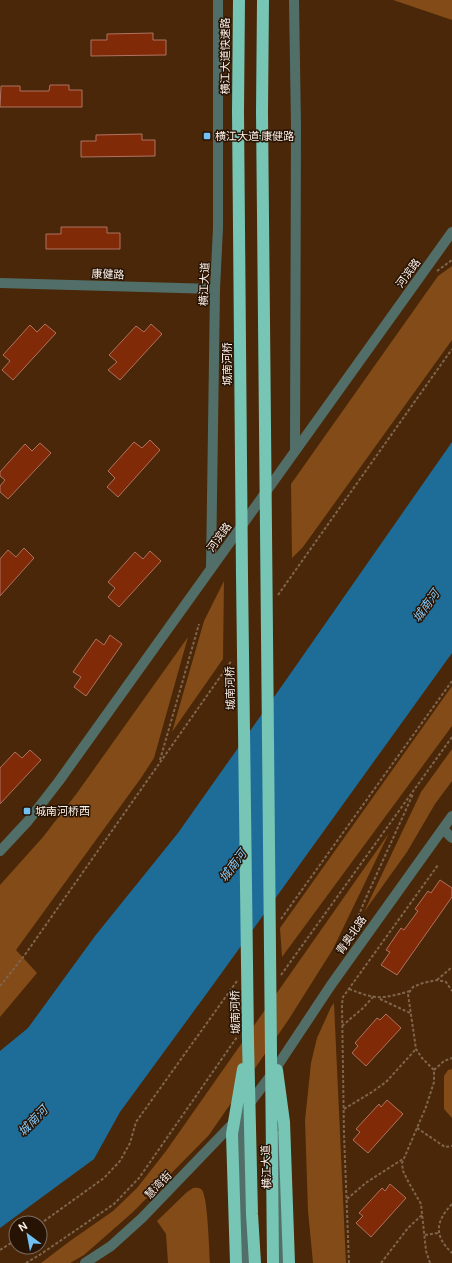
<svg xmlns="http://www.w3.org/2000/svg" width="452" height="1263" viewBox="0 0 452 1263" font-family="'DM Sans','Noto Sans SC',sans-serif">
	<rect width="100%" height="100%" fill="#492708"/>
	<path fill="#824b18" d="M393,0h59v20z
		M452,266v74l-149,207 -11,11 -1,-74 147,-208z
		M224,581l-1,78 -51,73 32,-111z
		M188,637l-34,121 -13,20 -125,172 21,23 -37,44v-132l43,-48 34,-44z
		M452,686v40l-170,231 -2,-29z
		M452,749v32l-17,23 -28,48 -43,60 57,-120z
		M389,833l-56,116 -44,70 -80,116 -76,77 -49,43 -14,8h-29l29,-22 43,-30 24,-23 29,-37z
		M334,1003l12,260h-33l-5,-52 -3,-91 6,-57 6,-25 14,-31z
		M452,1069v49l-8,-9v-33l4,-6z
		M193,1188c3,0 6,-1 9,2 6,8 7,60 8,73h-42l-2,-29 -9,-13 30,-29z"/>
	<path fill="#1e6d99" d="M452,442v211l-242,336 -90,123 -26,47 -94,69v-177l28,-23 67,-92 83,-103 108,-153z"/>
	<path fill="#802a08" stroke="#af7360" d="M153,33v7h13v15l-75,1v-16h16v-6z
		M50,85h19v5h13v17h-82l1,-21h19v5h29z
		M142,134v6h13v16l-74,1v-16h15v-6z
		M61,227h46v6h13v16h-74v-15h15z
		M45,324l11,9 -43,47 -11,-10 8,-9 -7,-6 27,-30 7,7z
		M151,324l11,10 -42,46 -12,-10 9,-8 -8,-7 27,-29 8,6z
		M150,440l10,10 -42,47 -11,-10 8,-9 -7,-7 26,-29 8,6z
		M40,443l11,10 -43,46 -8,-7v-6l5,-6 -5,-4v-4l25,-28 7,7z
		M24,548l10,10 -34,38v-37l8,-9 8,7z
		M150,551l11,10 -42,46 -11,-10 7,-9 -7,-6 27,-30 8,7z
		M110,635l12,9 -36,52 -12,-9 7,-10 -8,-5 23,-33 8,6z
		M30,750l11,10 -41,44v-36l15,-16 7,6z
		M440,880l12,8v9l-55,78 -16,-10 9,-13 -4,-2 15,-22 3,2 14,-19 -3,-2 13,-18 3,2z
		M386,1014l15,14 -35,38 -14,-13 6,-7 -3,-3 22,-25 3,2z
		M387,1100l16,14 -35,39 -15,-13 7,-8 -4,-3 23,-25 2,3z
		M390,1184l16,14 -35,39 -15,-14 7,-7 -4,-3 23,-25 3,3z"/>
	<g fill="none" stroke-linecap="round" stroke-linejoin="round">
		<path stroke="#80654d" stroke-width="2" stroke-dasharray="3 2" stroke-linecap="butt" d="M437,271l15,-11
			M278,595l174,-246
			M160,760l39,-136
			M281,919l171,-238
			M347,944l18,-44 48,-106
			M281,975l171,-238
			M437,980l15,-13
			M0,986l24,-30 208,-296
			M349,989c28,11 33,10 61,2
			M380,999l30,14
			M342,1026l20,-17 11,-12
			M434,1070l10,-9 8,-3
			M344,1109l28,-17 14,-10 30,-33
			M417,1128l28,19 7,-1
			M347,1199l20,-17 36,-23
			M452,1204c-17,18 -18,32 0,49
			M40,1224l64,-46 16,-17 10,-18 6,-21 101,-141
			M425,1235l13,-2
			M0,1250l16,-10
			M26,1263l15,-9 73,-50 25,-26 98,-141
			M349,1263l-5,-129 -2,-130 1,-7 95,-132
			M381,1263l27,-35 15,-14
			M430,1263l-4,-12 -5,-47 -12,-21 -6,-12 -1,-8 24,-56 8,-25v-12l-12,-12 -6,-9 -8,-55 5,-7 10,-4 14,-3 9,2 6,9"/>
		<path stroke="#516f68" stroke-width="10" d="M294,0l2,126 -1,325
			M0,283l215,6
			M211,568l4,-279 3,-61v-228
			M443,829l9,9
			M0,851l28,-30 31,-40 393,-549
			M241,1115l4,148
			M277,1136l4,127
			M85,1263l26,-17 31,-28 99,-103 33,-44 57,-86 121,-169"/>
		<path stroke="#77c5b4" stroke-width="12" d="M238,112l1,-112
			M262,112l1,-112"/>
		<path stroke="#77c5b4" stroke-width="12" d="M238,112l4,464 6,465 4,173 3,49
			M262,112l11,1151
			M277,1070l7,52 5,141
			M236,1263l-4,-129 11,-65"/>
	</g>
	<g fill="#71c1f5" stroke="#261304" stroke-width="1.5">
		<rect x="203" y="132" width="8" height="8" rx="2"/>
		<rect x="23" y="807" width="8" height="8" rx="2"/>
	</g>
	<g text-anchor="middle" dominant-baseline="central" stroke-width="3" stroke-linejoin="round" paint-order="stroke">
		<g font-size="11" fill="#fcf1e9" stroke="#261304">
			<text transform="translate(225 56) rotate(-90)">横江大道快速路</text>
			<text transform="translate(408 273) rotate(-54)">河滨路</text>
			<text transform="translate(108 274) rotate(2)">康健路</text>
			<text transform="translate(204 284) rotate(-88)">横江大道</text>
			<text transform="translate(227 364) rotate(-90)">城南河桥</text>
			<text transform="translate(219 537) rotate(-54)">河滨路</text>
			<text transform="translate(230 688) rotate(-91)">城南河桥</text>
			<text transform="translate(351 935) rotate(-55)">青奥北路</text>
			<text transform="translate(235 1012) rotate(-91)">城南河桥</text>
			<text transform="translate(266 1167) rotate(-92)">横江大道</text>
			<text transform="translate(158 1185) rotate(-46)">慧湾街</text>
		</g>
		<g font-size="11" fill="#fcf1e9" stroke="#261304" text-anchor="start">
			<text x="215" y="136">横江大道·康健路</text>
			<text x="35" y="811">城南河桥西</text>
		</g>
		<g font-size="12" font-style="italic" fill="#88ccf9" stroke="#261304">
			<text transform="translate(426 606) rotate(-54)">城南河</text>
			<text transform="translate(233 866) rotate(-53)">城南河</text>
			<text transform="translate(33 1121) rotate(-46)">城南河</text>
		</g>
	</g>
	<g transform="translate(28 1235) rotate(328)"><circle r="19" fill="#261304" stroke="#7c6c60"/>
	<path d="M0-3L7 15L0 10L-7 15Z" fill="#71c1f5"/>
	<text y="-6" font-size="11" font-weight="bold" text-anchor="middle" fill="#fcf1e9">N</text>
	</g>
</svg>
